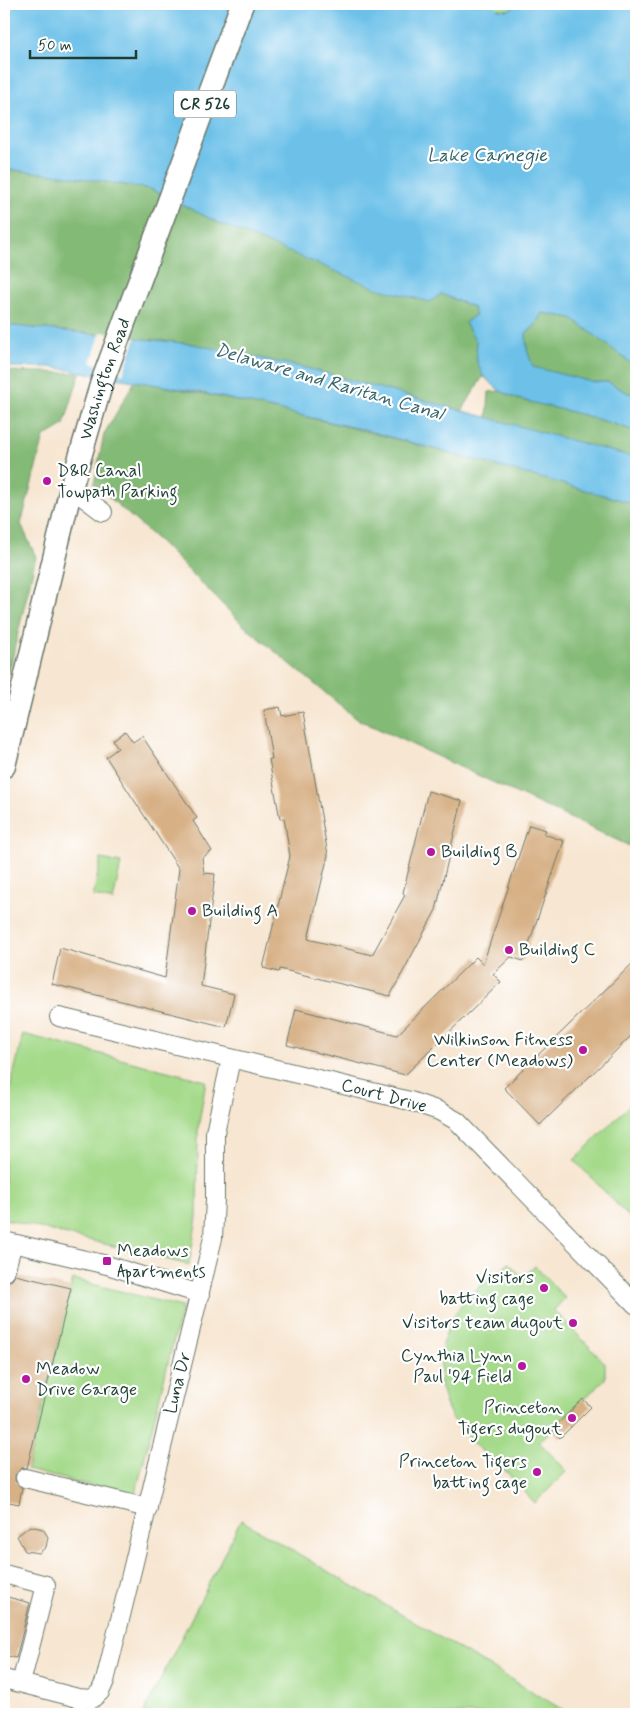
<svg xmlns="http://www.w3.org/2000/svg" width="640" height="1718" viewBox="0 0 640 1718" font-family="Mynerve,sans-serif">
	<rect width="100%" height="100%" fill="#fff"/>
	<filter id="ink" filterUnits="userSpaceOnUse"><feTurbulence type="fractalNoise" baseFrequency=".02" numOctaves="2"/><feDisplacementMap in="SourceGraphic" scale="10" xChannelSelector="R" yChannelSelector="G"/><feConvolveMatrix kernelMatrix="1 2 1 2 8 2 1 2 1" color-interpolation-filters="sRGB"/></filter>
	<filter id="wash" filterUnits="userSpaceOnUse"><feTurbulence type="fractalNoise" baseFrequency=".0096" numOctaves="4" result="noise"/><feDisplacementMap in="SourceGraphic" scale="20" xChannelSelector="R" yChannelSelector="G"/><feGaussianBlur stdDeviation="1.12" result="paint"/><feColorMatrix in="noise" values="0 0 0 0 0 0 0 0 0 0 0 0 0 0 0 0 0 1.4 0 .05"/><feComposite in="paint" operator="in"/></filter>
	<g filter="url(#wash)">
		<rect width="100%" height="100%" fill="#f7e6d1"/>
		<path fill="#a4da8a" stroke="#628c5f" d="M493,4h24l-8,6 -11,-1z
			M101,859l20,4 -8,38 -20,-5z
			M23,1034l183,47 -8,48 -1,88 -8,48 -185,-46v-104z
			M633,1102l3,4v118l-62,-64z
			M509,1263l14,14 12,-11 30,32 -11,12 51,53v16l-66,63 28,29 -32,32c-14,-14 -27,-32 -43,-44 -34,-25 -56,-54 -51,-100 1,-18 8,-38 19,-53 13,-18 33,-28 49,-43z
			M73,1279l109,28 -47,189 -108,-26z
			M241,1520l329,194h-427z"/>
		<path fill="#83ba76" stroke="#517c55" d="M4,169l58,6 89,14 70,35 220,70 32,13 2,8 -10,8 11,18 1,21 6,14 -21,35 -156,-43 -113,-24 -189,-19z
			M542,313l30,5 64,49v27l-8,-1 -20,-11h-16l-60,-15 -5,-17 -1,-17 8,-6z
			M4,371l76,2 -16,52 -20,12 -23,87 15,33 -32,136z
			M135,381c170,30 335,78 501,123v345l-279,-130 -114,-94 -83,-83 -66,-58 10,-50z
			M500,391l18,8 66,16 52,16v27l-149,-40 2,-26z"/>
		<path fill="#6dc1e9" stroke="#467f8e" d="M4,4h489l5,5 11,1 8,-6h119v363l-64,-49 -30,-5 -8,14 -8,6 1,17 6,17 59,15h16l20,11 8,1v37l-52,-16 -66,-16 -18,-8 -17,-15 -6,-14 -1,-21 -11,-18 10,-8 -2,-8 -32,-13 -11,8 -54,-14 -155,-64 -70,-35 -89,-14 -58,-6z
			M4,325l189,19 113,24 330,90v46l-271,-74 -166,-38 -148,-25h-47z"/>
		<path fill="#f7e6d1" d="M101,332l35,6 -13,36 -32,-12z"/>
		<g id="blocks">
			<path fill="#d7b085" d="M280,707l2,9 21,-4 25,143 -20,84 64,16 33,-60 -2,-2 25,-102 34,10 -26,109 -46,86 -110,-27 -1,3 -16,-4 27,-112 -6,-38 -4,1 -6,-32 -5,-28h3l-8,-49z
				M125,731l8,11 9,-6 55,82 -4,3 19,30 -10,7 2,15 11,1 -14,112 33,8 -8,33 -174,-43 8,-36 105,30 14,-109 -73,-112 12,-9 -5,-8z
				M529,825l17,5 -2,4 20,7 -41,120 -12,-4 -18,17 8,8 -96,93 -118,-30 9,-36 101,26 79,-78 7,7z
				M636,960v71l-96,94 -36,-37z
				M15,1275l56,13 -44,180h-5l-7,7v6l7,7 -3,16 -15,-3v-219l8,-2z
				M583,1399l8,8 -31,31 -8,-9z
				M30,1526l13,3 5,8 -2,10 -7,6 -14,-2 -8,-15z
				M4,1596l26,7 -14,55 -12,-3z"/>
		</g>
	</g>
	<g filter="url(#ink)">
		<use href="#blocks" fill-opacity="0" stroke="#6b786b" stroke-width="1"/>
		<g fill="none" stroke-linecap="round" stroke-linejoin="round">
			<defs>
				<path id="minor" d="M71,488l32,24
					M59,1017l351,84 29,10 18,10 179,184
					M4,1241l103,24 93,29
					M5,1272l8,-29
					M25,1478l123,30
					M4,1574l42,11 -25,98
					M4,1679l74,19 14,1 8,-7 5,-11 108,-443 2,-38v-68l16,-73"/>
				<g id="major">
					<path id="s1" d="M4,766l67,-278 30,-103 141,-381"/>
				</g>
			</defs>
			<use href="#minor" stroke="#6b786b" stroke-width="20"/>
			<use href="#major" stroke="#6b786b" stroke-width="25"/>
			<use href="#minor" stroke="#fff" stroke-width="18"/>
			<use href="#major" stroke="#fff" stroke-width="22"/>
		</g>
	</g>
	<g fill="#b5179e" stroke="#fff" stroke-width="2">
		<circle cx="47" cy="481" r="5"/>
		<circle cx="431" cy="852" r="5"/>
		<circle cx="192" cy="911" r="5"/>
		<circle cx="509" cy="950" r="5"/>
		<circle cx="583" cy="1050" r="5"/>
		<rect x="102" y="1256" width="10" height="10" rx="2.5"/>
		<circle cx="544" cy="1288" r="5"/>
		<circle cx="573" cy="1323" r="5"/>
		<circle cx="522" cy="1366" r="5"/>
		<circle cx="26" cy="1379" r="5"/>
		<circle cx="572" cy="1418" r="5"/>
		<circle cx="537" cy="1472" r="5"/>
	</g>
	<g text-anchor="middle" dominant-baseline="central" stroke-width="4.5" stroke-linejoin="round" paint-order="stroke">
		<rect fill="#fff" stroke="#627771" stroke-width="1" x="174" y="90.5" width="62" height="27" rx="4"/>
		<g font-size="16" font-weight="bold" fill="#1f3d34">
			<text x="205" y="104">CR 526</text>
		</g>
		<g font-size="18" fill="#1f3d34" stroke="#fff">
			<text stroke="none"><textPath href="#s1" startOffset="400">Washington Road</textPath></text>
			<text transform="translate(384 1096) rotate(15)">Court Drive</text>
			<text transform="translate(178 1383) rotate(-76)">Luna Dr</text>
		</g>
		<g font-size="18" fill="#1f3d34" stroke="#fff" text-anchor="start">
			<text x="57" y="471">D&amp;R Canal<tspan x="57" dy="21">Towpath Parking</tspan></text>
			<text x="441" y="852">Building B</text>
			<text x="202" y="911">Building A</text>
			<text x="519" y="950">Building C</text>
			<text x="573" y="1040" text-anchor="end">Wilkinson Fitness<tspan x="573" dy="21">Center (Meadows)</tspan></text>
			<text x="117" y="1251">Meadows<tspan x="117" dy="21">Apartments</tspan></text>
			<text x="534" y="1278" text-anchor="end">Visitors<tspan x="534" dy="21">batting cage</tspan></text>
			<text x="563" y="1323" text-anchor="end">Visitors team dugout</text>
			<text x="512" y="1356" text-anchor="end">Cynthia Lynn<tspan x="512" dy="21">Paul '94 Field</tspan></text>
			<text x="36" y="1369">Meadow<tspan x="36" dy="21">Drive Garage</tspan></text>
			<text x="562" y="1408" text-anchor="end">Princeton<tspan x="562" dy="21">Tigers dugout</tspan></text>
			<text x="527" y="1462" text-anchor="end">Princeton Tigers<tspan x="527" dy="21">batting cage</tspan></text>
		</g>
		<g font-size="19" font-style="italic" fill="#36656a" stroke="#fff">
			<text x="487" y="155">Lake Carnegie</text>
			<text transform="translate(329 382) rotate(16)">Delaware and Raritan Canal</text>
		</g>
	</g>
	<rect width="640" height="1718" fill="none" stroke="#fff" stroke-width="20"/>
	<path d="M30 50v8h106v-8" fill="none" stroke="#1f3d34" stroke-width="2.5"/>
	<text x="38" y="50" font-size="15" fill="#1f3d34" stroke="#ffffff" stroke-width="4" paint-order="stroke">50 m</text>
</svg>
